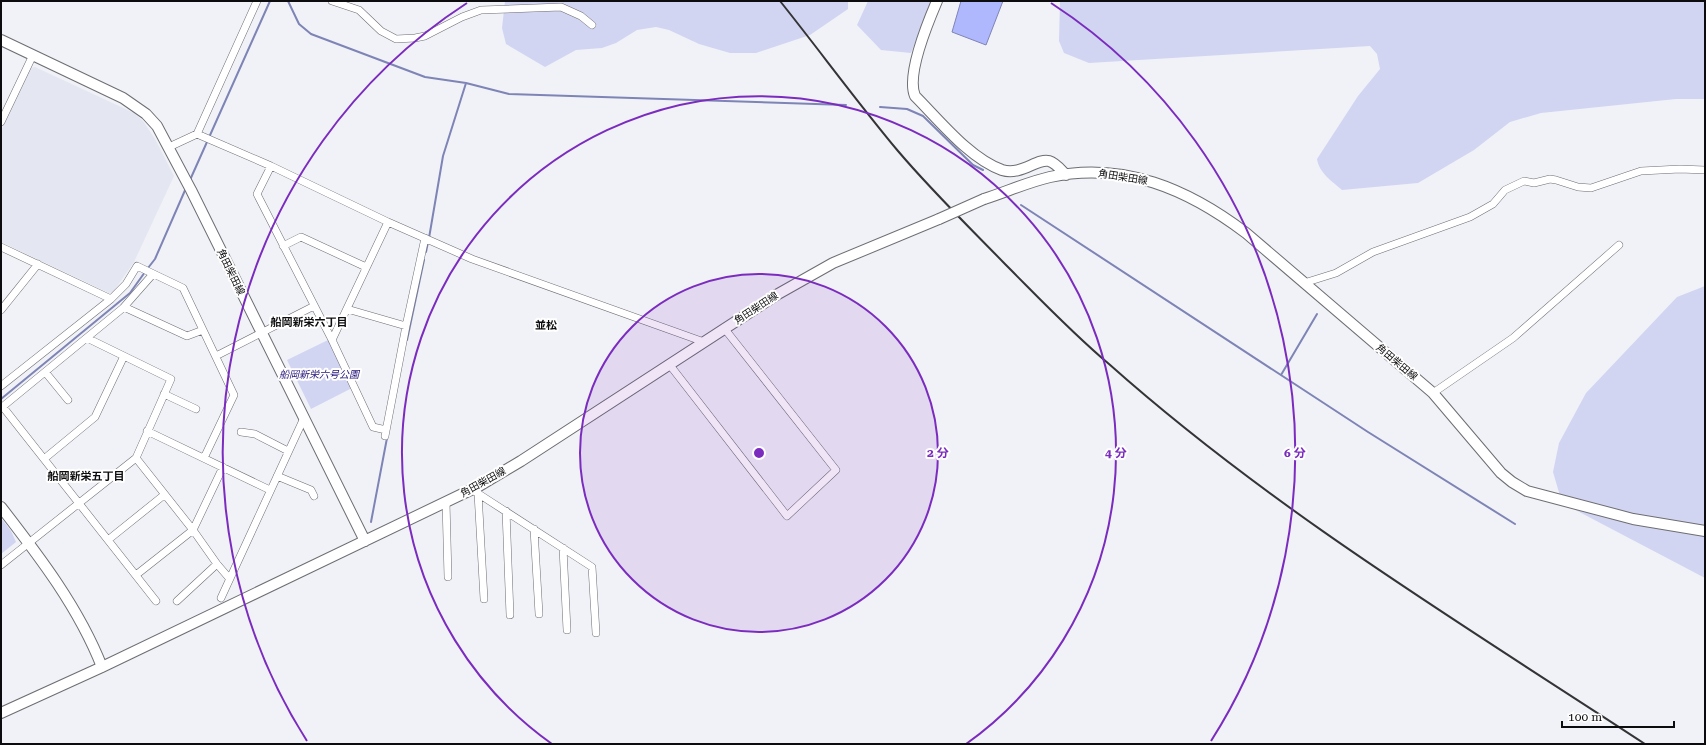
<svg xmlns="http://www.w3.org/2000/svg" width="1706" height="745" viewBox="0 0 1706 745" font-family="'Roboto Serif','Noto Sans JP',serif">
	<rect width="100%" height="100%" fill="#f1f2f7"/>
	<path fill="#e4e6f1" d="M35,67l99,46 9,8 12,18 19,37 -40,86 -21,30 -4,1 -108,-51v-111l30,-63z"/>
	<path fill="#d1d5f2" d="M505,1h343v8l-38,26 -54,18h-26l-31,-9 -30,-14 -13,-3 -19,3 -21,13 -14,5 -26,2 -31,17 -39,-23 -4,-16z
		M868,1h63l-20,52 -30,-3 -24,-25z
		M1060,1h645v98h-29l-135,14 -31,9 -36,28 -56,33 -76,7c-10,-9 -23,-17 -25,-31l41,-63 22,-27 -3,-15 -7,-8 -281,17 -25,-10 -5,-12z
		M1705,286v292l-139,-73 -6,-9 -7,-24 6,-29 27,-50 91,-96z
		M328,340l24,48 -41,21 -24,-49z
		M1,518l10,13 5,11 -15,12z"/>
	<path fill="#afb7fd" stroke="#7e84b5" d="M961,1h42l-17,44 -34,-13z"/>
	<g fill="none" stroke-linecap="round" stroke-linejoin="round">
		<path stroke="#7e84b5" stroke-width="2" d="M288,1l11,23 12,10 114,43 41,6
			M880,107l27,2 16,7 50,49 10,5
			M190,180l80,-179
			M1021,205l347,227 147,92
			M429,238l14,-82 23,-73 43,11 337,11
			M426,252l2,-10
			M148,268l7,-9 31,-71
			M407,340l17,-80
			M1281,375l36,-61
			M1,399l129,-106 15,-21
			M371,522l16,-84"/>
		<defs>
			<path id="street" d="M332,1l27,9 22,21 15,8 19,-1 10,-2 37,-19 19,-7 80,-3 20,9 11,9
				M1,122l32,-67
				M197,134l74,32 117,56 84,37 232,83
				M169,147l28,-13 60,-133
				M271,166l-14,28 75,146 41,87 13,3
				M283,246l18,-9 65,30
				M1,247l110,52
				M1304,283l32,-10 37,-21 97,-35 23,-13 12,-14 19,-9 10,2 16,-4 6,1 22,7 13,1 50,-17 39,-2 25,1
				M124,307l63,29 16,-6
				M347,309l59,17
				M1,310l37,-46
				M332,340l56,-118
				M216,356l98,-50
				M669,364l118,152 49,-46 -112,-142
				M46,373l22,27
				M1,386l110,-87 15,-15 11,-18 46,22 51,107 -30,63
				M1433,393l80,-55 106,-93
				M164,394l32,15
				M3,407l153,194
				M1,408l122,-100 30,-34
				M147,431l123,59
				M241,432l14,2 33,17
				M385,436l21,-110 19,-88
				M44,459l51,-42 29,-61
				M223,467l-30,63 24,34 12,14
				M277,476l34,14 3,6
				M471,489l121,78 4,66
				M478,493l6,106
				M446,502l2,75
				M506,511l4,104
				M534,529l5,85
				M108,540l56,-45
				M563,548l4,82
				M1,565l135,-107 35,-79 -84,-41
				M136,575l57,-45 -57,-72
				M221,598l83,-180
				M177,601l40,-37"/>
			<path id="secondary" d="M937,1c-9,21 -31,74 -22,95 24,24 55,63 87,74 19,6 35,-12 47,-9 7,2 12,9 17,14
				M1,40l122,58 23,16 11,12 34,64 174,351
				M984,199c22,-7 44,-17 66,-22 73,-16 138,12 196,56l187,160 68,80 11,9 15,9 106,28 72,12
				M1,507c38,49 78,101 101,160
				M1,713l101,-46 377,-181 42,-25 257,-167 55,-31 106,-44"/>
		</defs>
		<use href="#street" stroke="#6d6e72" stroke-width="8"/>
		<use href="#secondary" stroke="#6d6e72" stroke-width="12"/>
		<use href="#street" stroke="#fff" stroke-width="7"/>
		<use href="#secondary" stroke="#fff" stroke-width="10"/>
		<path stroke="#343436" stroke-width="2" d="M780,1c40,50 77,101 118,150 33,39 71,76 107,113 34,34 67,69 104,100 164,146 353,260 536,380"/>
		<defs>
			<path id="secondary-bridge" d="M939,219l45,-20"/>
		</defs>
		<use href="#secondary-bridge" stroke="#6d6e72" stroke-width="12" stroke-linecap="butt"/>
		<use href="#secondary-bridge" stroke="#fff" stroke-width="10"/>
	</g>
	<circle cx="759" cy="453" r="179" fill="#7b2cbf" fill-opacity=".12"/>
	<g fill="none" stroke="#7b2cbf" stroke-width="2">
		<circle cx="759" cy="453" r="179"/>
		<path d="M552 744A357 357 0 1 1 966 744"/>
		<path d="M307 741A536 536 0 0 1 467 3M1051 3A536 536 0 0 1 1211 741"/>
	</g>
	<g text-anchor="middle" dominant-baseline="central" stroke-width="4" stroke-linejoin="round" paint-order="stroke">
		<g font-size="10" fill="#0c0c0e" stroke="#fff">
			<text transform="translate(1123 177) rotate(9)">角田柴田線</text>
			<text transform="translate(231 272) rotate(64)">角田柴田線</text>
			<text transform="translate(756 308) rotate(-33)">角田柴田線</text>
			<text transform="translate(1397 362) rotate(40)">角田柴田線</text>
			<text transform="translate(483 482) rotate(-29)">角田柴田線</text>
		</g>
		<g font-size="10" font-style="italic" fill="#251478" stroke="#fff">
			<text x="319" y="374">船岡新栄六号公園</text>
		</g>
		<g font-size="11" font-weight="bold" fill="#0c0c0e" stroke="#fff">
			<text x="309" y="322">船岡新栄六丁目</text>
			<text x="546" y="325">並松</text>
			<text x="86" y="476">船岡新栄五丁目</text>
		</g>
	</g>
	<circle cx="759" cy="453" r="6" fill="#7b2cbf" stroke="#fff" stroke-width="2"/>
	<g font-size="12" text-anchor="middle" font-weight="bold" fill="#7b2cbf" stroke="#fff" stroke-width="4" stroke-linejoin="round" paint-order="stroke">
		<text x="938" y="457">2 分</text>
		<text x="1116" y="457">4 分</text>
		<text x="1295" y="457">6 分</text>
	</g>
	<rect width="1706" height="745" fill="none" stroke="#0c0c0e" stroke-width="4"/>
	<path d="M1562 721v6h112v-6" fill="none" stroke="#0c0c0e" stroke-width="2"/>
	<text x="1568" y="721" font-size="12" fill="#0c0c0e" stroke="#ffffff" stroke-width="3" paint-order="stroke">100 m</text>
</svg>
